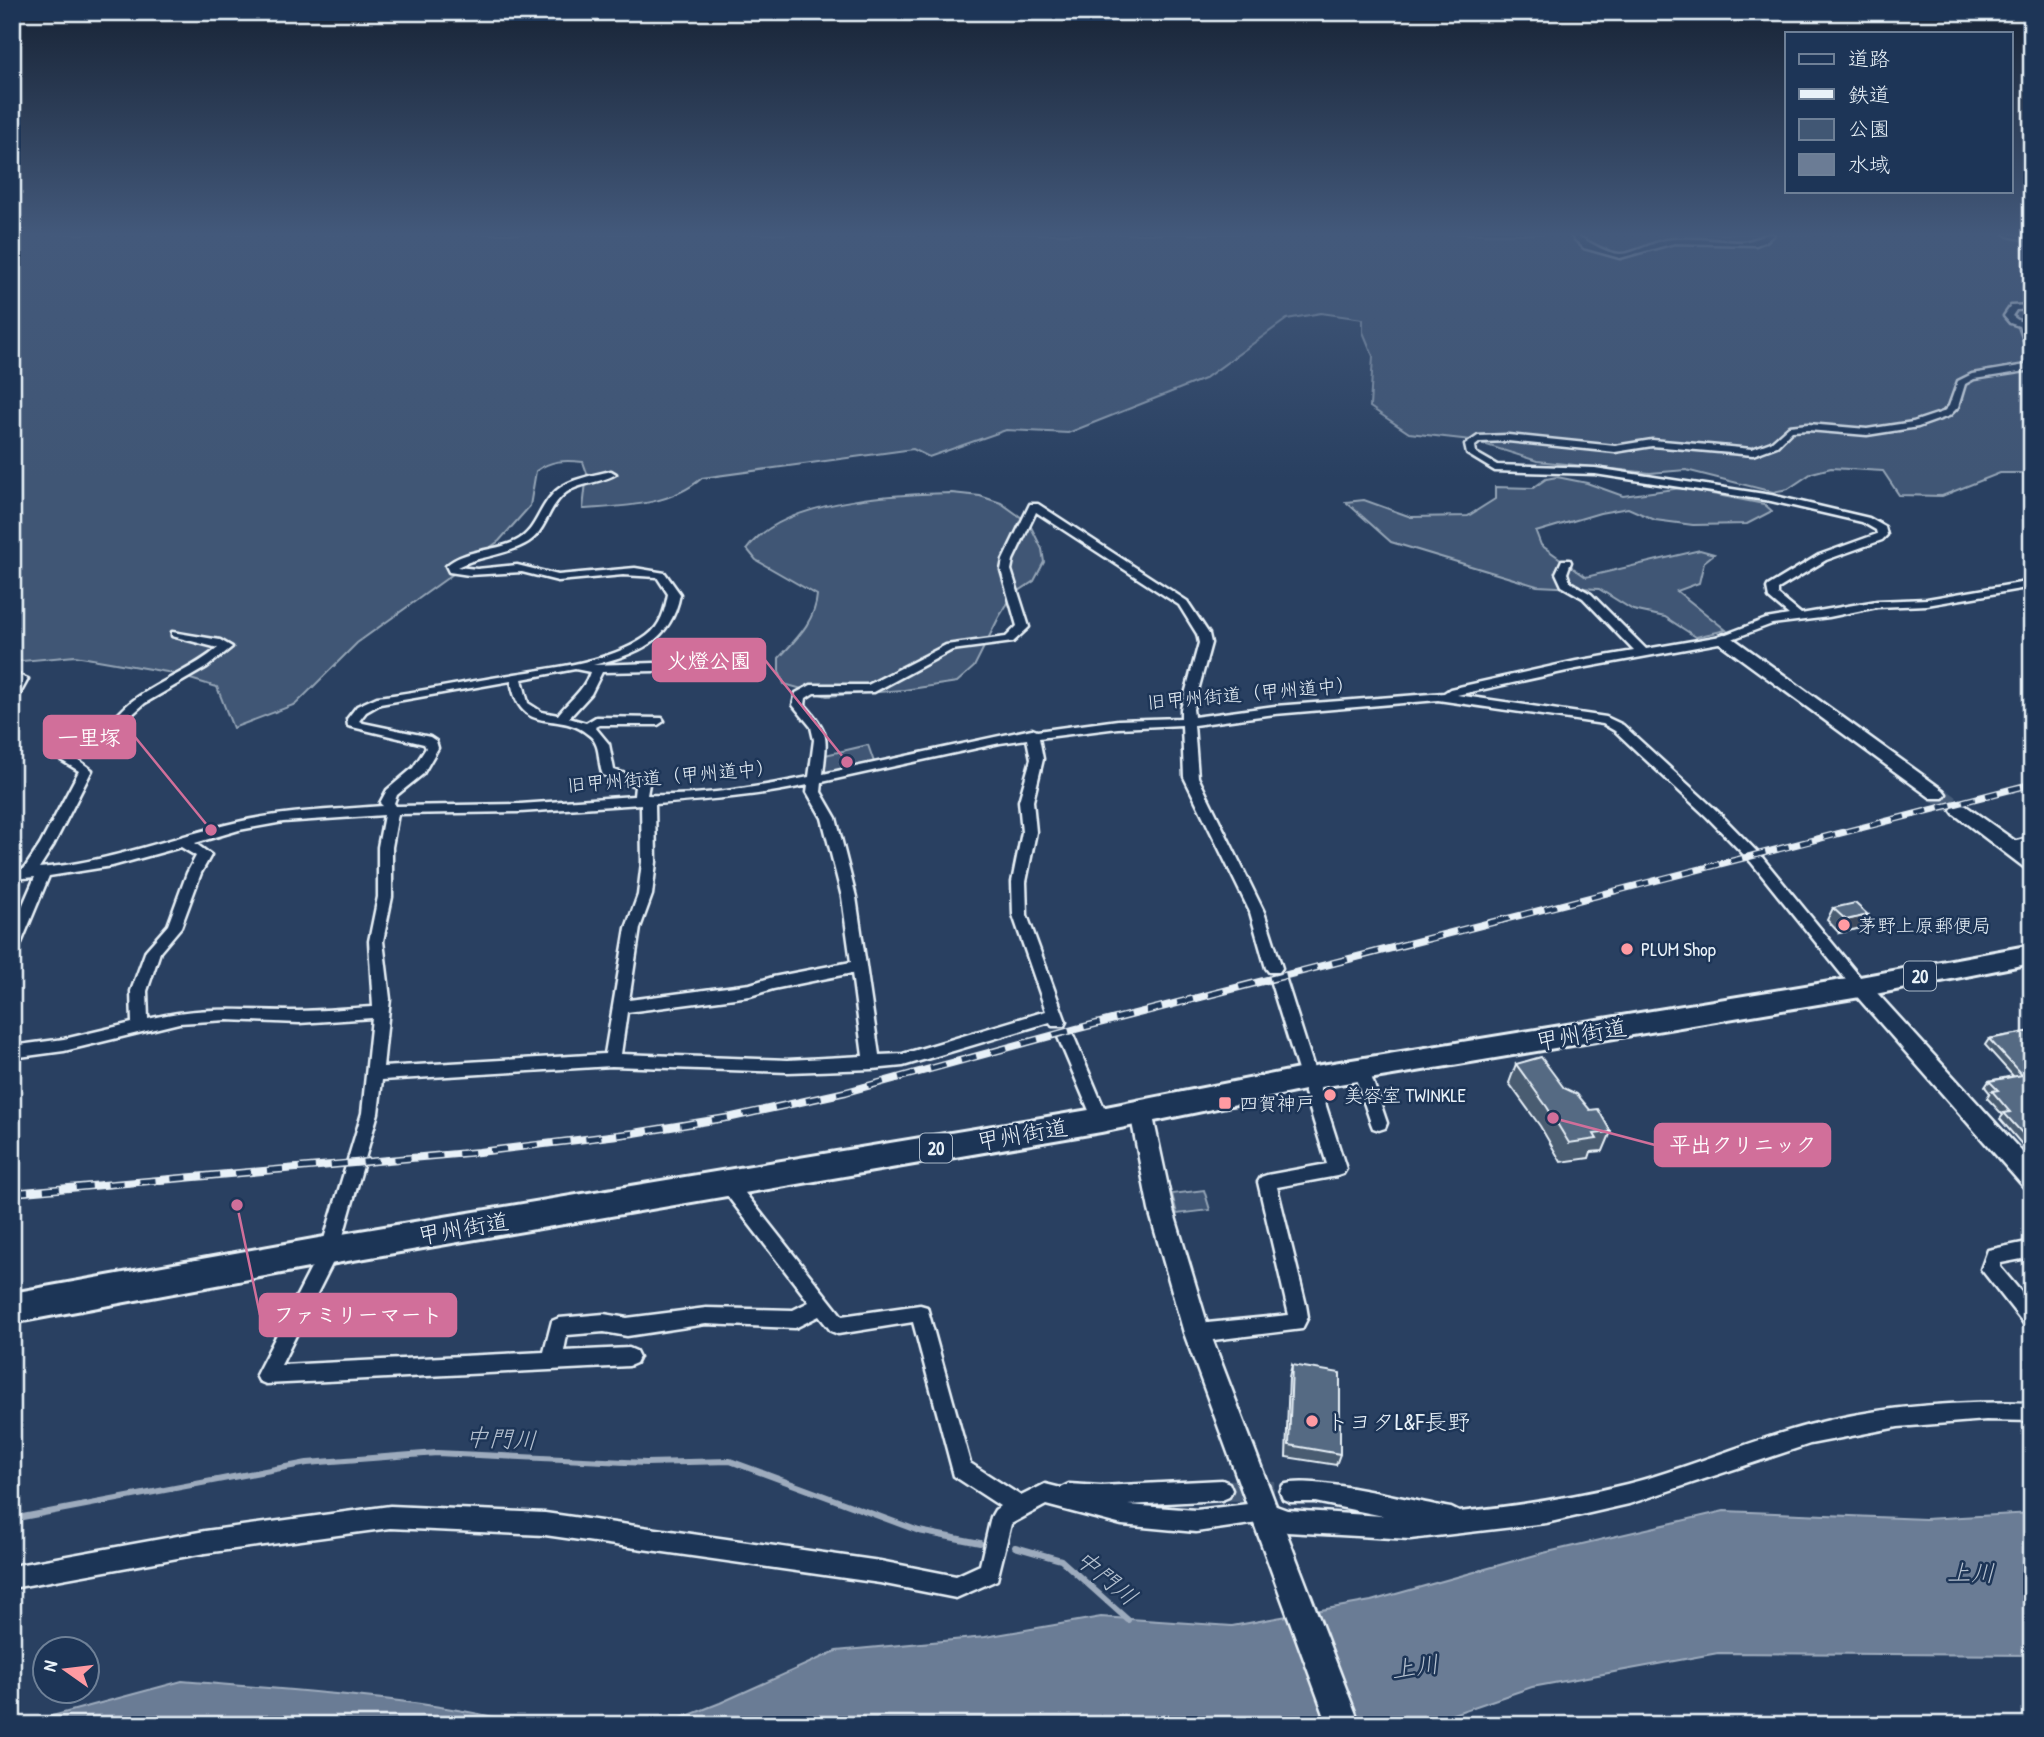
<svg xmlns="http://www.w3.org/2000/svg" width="2044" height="1737" viewBox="0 0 2044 1737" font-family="'Patrick Hand','Klee One',sans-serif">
	<rect width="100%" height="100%" fill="#294061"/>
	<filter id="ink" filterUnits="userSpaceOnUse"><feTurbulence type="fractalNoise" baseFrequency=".0143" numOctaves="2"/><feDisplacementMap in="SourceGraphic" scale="14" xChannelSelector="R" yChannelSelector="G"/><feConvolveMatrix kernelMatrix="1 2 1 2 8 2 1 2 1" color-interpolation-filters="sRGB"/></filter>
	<g filter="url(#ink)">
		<path fill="#415774" stroke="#94a4b6" stroke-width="2" d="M12,234h2020v239h-32l-58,23 -43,-1 -16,-24 -52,-3 -19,5 -24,16 -15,3 -87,-22 -36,3 -113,-12 -66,-21 -62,-7 -39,-26 3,-51 -10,-24v-13l-42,-6 -34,6 -83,60 -136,54 -62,-3 -77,27 -16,-8 -211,29c-32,28 -77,28 -119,31l4,-36 -4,-11c-18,-2 -32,-2 -47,9l-6,35 -31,35 -142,102 -61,61 -63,24 -16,-41 -50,-15 -92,-16 -63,6z
			M1557,477l30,6 36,13 58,-8 83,16 8,7 -25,13 -54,1 -38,-5 -27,-12 -28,5 -64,19 5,13 45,32 114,-27 14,4 -10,8 -5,21 -22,8 49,39 -30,7 -31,-20 -32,-7 -34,-21 -62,-3 -146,-44 -45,-40 18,-2 47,17 57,-1 27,-17v-12l38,1 13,-9z
			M952,493l28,3 21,7 28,20 13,26 2,13 -10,19 -21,14 -14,22 -25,50 -17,15 -53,8 -77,6 -43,-12 -5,-13v-13c17,-19 36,-36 38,-63l-61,-35 -9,-11c36,-50 148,-55 205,-56z
			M868,745l7,20 -54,10v-19z
			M1204,1190l6,20 -33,4 -5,-20z"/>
		<path fill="#6b7c95" stroke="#9dabbd" stroke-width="2" d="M1724,1511l201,8 107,-6v142l-314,-2 -186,34 -111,38h-757l56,-22 116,-52 149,-14 116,-20 131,9 139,-25 168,-47z
			M182,1681c115,10 232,15 345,44h-508z"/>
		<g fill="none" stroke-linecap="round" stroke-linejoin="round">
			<path stroke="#9dabbd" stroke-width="6" d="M12,1519l295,-56 130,-10 209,10 84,-2 189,70 61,12
				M1015,1547l46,13 67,60"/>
			<path stroke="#465b78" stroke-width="21" stroke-dasharray="21 10" stroke-linecap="butt" d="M1222,1490l68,2"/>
			<path stroke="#465b78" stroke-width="18" stroke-dasharray="18 9" stroke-linecap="butt" d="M1937,794l23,16"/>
			<defs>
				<path id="minor" d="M1569,234c11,0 30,18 50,20 13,1 32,-11 47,-14 26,-4 51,2 77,2 12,-1 20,-8 31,-8l-8,7 -10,4 -82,-2 -54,15 -36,-10z
					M2005,234l27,3v4l-24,-5z
					M2032,305v4l-16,1 -4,6 7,5 13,-1v4l-5,1 5,13v15l-4,-2 -9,-25 -9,-3 -6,-7 7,-10z
					M2032,364v6l-58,9 -9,5 -7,23 -9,9 -31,11 -51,8 -59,-5 -16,1 -15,15 -24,9 -101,-9 -37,6 -107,-11 -28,1 -5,4 1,7 21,12 98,3 176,27 98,23 16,9 2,8 -5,5 -56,20 -48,29v6l23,19 76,-13 50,-2 105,-18v6l-105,18 -50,2 -48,10 -57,7 -48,18 -148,27 -119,26 149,22 17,8 94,86 44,45 104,127 3,4 -3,4h-10l-104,-129 -44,-45 -92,-86 -12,-7 -165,-24 -163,14 -81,11 4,52 66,135 18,56 -3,4h-10l-3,-4 -16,-56 -66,-135 -2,-52 -64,3 -79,10 4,21 -10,42 3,31 -10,50 1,33 39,107 -2,4h-12l-2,-4 -147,44 -31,3 -84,3 -176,-6 -230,14 -4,33 -39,137 -58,115 263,-13 8,-31 7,-3 45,-4 23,4 79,-10 87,2 16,-8 -83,-108 -3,-5 3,-5 6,-2 6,2 104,132 78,-11 7,2 43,156 51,33 24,-12 16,4 8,-4 32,2 121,-6 7,3 3,7 -3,7 -7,3 -94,5 68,5 69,-8 22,8 96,6 -68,-14h-25l-7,-3 -3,-7 3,-7c27,-11 134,17 168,23l8,4c57,-6 112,-14 168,-28 62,-16 121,-43 182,-59 72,-19 149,-24 223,-22v18l-46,-1 -88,7 -88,17 -181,60 -83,19 -136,16 -123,-7 -22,-10 -69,10 -74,-7 -76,-20 -35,19 -14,56 -41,18 -76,-15 -335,-48 -155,-7 -185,25 -193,35v-22l193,-35 185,-25 155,7 335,48 76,15 24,-11 11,-48 4,-7 5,-4 -46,-30 -41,-154 -75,12 -7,-3 -12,-15 -24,12 -89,-4 -79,12 -23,-4 -37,3 -3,16 65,-3 7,3 3,6 -3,6 -7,3 -363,18 -7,-3 -3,-6 3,-6 62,-120 41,-136 10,-95 -73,5 -72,-3 -48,3 -115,28 -52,7v-12l52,-7 68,-16 -1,-32 15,-41 22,-25 19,-52 9,-17 -15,-9 -69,19 -63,10 -30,72 -7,5v-23l23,-53 -23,2v-10h12l16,-24 39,-74 -18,-11 -1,-3c9,-21 26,-18 43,-29 12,-8 20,-21 32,-29 27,-19 58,-30 83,-51l-46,-12v-4l48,8 12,7 -25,20 -62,36 -36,32 -28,11 -8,10 19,14 -39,76 -14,22c68,-5 133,-31 199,-46 47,-11 96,-12 145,-16l-3,-3 7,-13 26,-22 13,-20 -2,-4 -76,-18 -1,-7 10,-13 20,-9c43,-5 84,-14 127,-21 43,-8 107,-13 143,-40 14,-10 18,-26 21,-42l-11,-17 -34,-2 -65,6 -36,-9 -53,3 -20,-3 -3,-6c18,-17 48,-14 70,-25 20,-10 22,-31 36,-46 14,-16 39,-19 59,-24l5,3c-16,10 -40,8 -55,23 -15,15 -16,37 -36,47 -22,12 -47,12 -68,23l20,2 40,-4 41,10 77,-7 30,5 15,21c-9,49 -44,60 -87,71l62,-2 6,4 -6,4 -53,1 -11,22 -22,24 17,5 10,-6 66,1 2,3 -6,4h-59l-4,2 14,17 5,26 33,11 2,3 -2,11c51,2 113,-8 162,-18l5,-37 -3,-13 -18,-22 3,-12 15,-8h57l78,-40 60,-8 11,-11 -16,-56 2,-10 27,-56h8l149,97 22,33 2,9 -18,66 1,8 81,-11 169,-13 6,-4 126,-28 58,-10 -51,-53 -21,-12 -6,-13 6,-13h8l1,2 -4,11 3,9 21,12 55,55 75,-13 45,-17 23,-4 -20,-17 -2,-10 1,-2 51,-31 58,-21 -1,-4 -14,-8 -91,-21 -176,-27 -100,-3 -28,-17 -2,-9 13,-9 30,-1 107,11 37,-6 100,9 19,-7 18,-16 19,-2 59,5 46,-7 30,-10 6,-6 9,-25 14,-7zM1036,512l143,93 18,29 2,9 -18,66v9l-63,2 -81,11 -5,-2 -209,45c4,-37 7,-41 -18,-69l1,-7 8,-5 60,-1 78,-42 61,-8 14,-13 2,-2 -18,-57 2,-10zM575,669l15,3c-6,19 -21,28 -32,43l-16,-3 -14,-9 -6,-24zM511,681c10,58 47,27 78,54 13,10 8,27 14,40l32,11 -1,10 -114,8 -124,2 -2,-3 3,-8 26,-21 15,-26 -2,-7 -6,-4 -67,-14 -4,-2 7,-9 14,-8zM1027,739l4,20 -12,42 3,31 -10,50 1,33 33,96 -143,43 -24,1 -23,-158 -20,-79 -15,-26 1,-10 178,-39zM808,785l-1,7 15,26 20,79 9,65 -78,15 -23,7 -121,16 11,-72 12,-33 4,-33 -1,-58c52,-4 102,-8 153,-19zM641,804l1,58 -4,33 -12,33 -21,126 -222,13 7,-68 -7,-58 9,-44v-50l6,-33 122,-2zM384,815l-6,32v50l-9,44 4,66c-25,1 -50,4 -75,4 -55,0 -95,-6 -150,8l-1,-28 13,-39 21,-25 20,-54 10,-18 -16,-12 44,-13 44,-8zM852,973l11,83 -75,4 -167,-6 6,-42 123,-16 23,-7z
					M12,672l16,7 -12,22 -4,1v-16l3,-5 -3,-1z
					M2032,837v9l-22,6 -7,-5 2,-3z
					M1278,974l5,2 3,4 60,189 -3,5 -6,2 -60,11 29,118 2,12 -6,12 -105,13 -7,-3 -3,-6 3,-6 7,-3 92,-9 -31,-133 3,-5 6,-2 60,-11 -57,-184 3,-4z
					M1066,1031l6,2 2,4 35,83 -2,5 -6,2 -6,-2 -2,-5 -35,-83 2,-4z
					M1361,1064l6,2 2,4 18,53 -2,5 -6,2 -6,-2 -2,-5 -18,-53 2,-4z
					M2032,1241v16l-31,6 -1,4 32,38v22l-7,-2 -44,-56 7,-19z"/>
				<path id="tertiary" d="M1724,634l6,2 213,154 3,4 -3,4h-12l-213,-156 -2,-3 2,-3z
					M1960,804l6,2 66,47v16l-7,-1 -71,-54 -3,-4 3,-4z
					M1860,979l7,3 165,181v27l-8,-3 -171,-195 -4,-5 4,-5z
					M1141,1103l8,3 3,6 21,98 37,123 150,392h-32l-144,-392 -35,-123 -19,-98 3,-6z"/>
				<path id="trunk" d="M2032,945v18l-172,34 -551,92 -208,43 -771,132 -318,59v-30l318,-57 771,-128 208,-41 551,-90z"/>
			</defs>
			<use href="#minor" stroke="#e8f1f8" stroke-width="5"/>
			<use href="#tertiary" stroke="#e8f1f8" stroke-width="5"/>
			<use href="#trunk" stroke="#e8f1f8" stroke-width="6"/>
			<use href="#minor" fill="#1d3557" fill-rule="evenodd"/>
			<use href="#tertiary" fill="#1d3557" fill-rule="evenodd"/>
			<use href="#trunk" fill="#1d3557" fill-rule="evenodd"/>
			<defs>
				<path id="rail-far1" d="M1498,921l534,-137"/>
				<path id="rail" d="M12,1193l467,-41 155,-19 98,-16 114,-25 230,-63 429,-110"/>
			</defs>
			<use href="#rail-far1" stroke="#e8f1f8" stroke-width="7"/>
			<use href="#rail" stroke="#e8f1f8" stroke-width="8"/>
			<use href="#rail-far1" stroke="#1d3557" stroke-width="4.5" stroke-dasharray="12" stroke-linecap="butt"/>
			<use href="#rail" stroke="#1d3557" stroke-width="5" stroke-dasharray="16" stroke-linecap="butt"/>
		</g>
		<path fill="#495b71" stroke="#e8f1f8" stroke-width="2" d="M1833,908l28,20 -22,5 -12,-13z
			M2032,1031v125l-32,-37 3,-4 -16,-17 3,-5 -5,-6 4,-6 24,-5 -28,-31 4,-6z
			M1516,1064l48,24 47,44 -8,19 -12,1 -2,6 -28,4 -21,-36 -31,-43z
			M1292,1365l48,89 -4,11 -50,-8 3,-80z"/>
		<path fill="#3c4a5c" stroke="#e8f1f8" stroke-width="2" d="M1868,915l-7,13 -22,5 7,-13z"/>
		<path fill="#556a83" stroke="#e8f1f8" stroke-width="2" d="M1855,903l13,12 -22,5 -13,-12z
			M2032,1031v113l-28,-31 6,-1 -18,-21 6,-1 -9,-9 33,-6 -33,-36z
			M1541,1057l23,31 13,6 13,16 8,-1 13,23 -17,2 3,5 -28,4 -22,-36 -31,-43z
			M1292,1365l48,8v81l-51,-9z"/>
	</g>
	<linearGradient id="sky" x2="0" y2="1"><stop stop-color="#172335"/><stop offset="0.49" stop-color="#43597b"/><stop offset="1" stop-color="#43597b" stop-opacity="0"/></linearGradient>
	<rect width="2044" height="478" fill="url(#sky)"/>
	<g fill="#ff9aa2" stroke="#1d3557" stroke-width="2.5">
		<circle cx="1844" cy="925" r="7"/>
		<circle cx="1627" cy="949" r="7"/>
		<circle cx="1330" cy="1095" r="7"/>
		<rect x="1218" y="1096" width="14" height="14" rx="3.5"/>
		<circle cx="1312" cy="1421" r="7"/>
	</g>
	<g text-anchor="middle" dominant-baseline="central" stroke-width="5" stroke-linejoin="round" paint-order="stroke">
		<g fill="#1d3557" stroke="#abb9c8" stroke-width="2">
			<rect x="1904" y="961.5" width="32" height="29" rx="5"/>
			<rect x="920" y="1133.5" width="32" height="29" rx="5"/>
		</g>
		<g font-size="18" font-weight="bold" fill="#e8f1f8">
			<text x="1920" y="976">20</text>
			<text x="936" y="1148">20</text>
		</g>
		<g font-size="19" fill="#e8f1f8" stroke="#1d3557">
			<text transform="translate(1251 693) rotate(-5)">旧甲州街道（甲州道中）</text>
			<text transform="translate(671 776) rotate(-5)">旧甲州街道（甲州道中）</text>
		</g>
		<g font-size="19" fill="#e8f1f8" stroke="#1d3557" text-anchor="start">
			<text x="1858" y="925">茅野上原郵便局</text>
			<text x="1641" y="949">PLUM Shop</text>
			<text x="1344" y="1095">美容室 TWINKLE</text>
			<text x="1239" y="1103">四賀神戸</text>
		</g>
		<g font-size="23" fill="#e8f1f8" stroke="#1d3557">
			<text transform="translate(1581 1034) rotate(-10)">甲州街道</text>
			<text transform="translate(1022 1134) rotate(-10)">甲州街道</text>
			<text transform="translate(463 1228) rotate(-10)">甲州街道</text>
		</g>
		<g font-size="23" fill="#e8f1f8" stroke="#1d3557" text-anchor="start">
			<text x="1326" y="1421">トヨタL&amp;F長野</text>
		</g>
		<g font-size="24" font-style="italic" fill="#b6c2d0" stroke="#1d3557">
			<text transform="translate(501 1438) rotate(3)">中門川</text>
			<text transform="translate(1971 1572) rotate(1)">上川</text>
			<text transform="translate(1107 1577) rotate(40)">中門川</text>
			<text transform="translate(1415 1666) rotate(-8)">上川</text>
		</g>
	</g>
	<path fill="none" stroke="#d16f9a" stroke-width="2.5" d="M847 762L765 660M211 830L135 737M1553 1118L1655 1145M237 1205L260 1315"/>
	<g fill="#d16f9a" stroke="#1d3557" stroke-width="2.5">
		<circle cx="847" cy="762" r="7"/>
		<circle cx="211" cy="830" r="7"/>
		<circle cx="1553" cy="1118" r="7"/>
		<circle cx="237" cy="1205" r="7"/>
	</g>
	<g fill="#d16f9a" stroke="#d16f9a" stroke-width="2.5">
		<rect x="653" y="639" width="112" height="42" rx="7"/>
		<rect x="44" y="716" width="91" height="42" rx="7"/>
		<rect x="1655" y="1124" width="175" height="42" rx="7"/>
		<rect x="260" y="1294" width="196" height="42" rx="7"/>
	</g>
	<g font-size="21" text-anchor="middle" font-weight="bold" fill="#fff">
		<text x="709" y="668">火燈公園</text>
		<text x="89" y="745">一里塚</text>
		<text x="1743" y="1152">平出クリニック</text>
		<text x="358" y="1322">ファミリーマート</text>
	</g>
	<rect width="2044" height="1737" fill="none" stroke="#1d3557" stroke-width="42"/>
	<rect x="21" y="21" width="2002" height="1695" fill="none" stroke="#e8f1f8" stroke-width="2.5" filter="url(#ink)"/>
	<rect x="1785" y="32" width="228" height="161" fill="#1d3557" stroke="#6e8097" stroke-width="2"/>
	<rect x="1799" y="54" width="35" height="10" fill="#1d3557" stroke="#6e8097" stroke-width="2"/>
	<text x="1848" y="66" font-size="21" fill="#e8f1f8">道路</text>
	<rect x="1799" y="89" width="35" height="10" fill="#e8f1f8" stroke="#6e8097" stroke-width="2"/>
	<text x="1848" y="102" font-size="21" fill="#e8f1f8">鉄道</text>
	<rect x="1799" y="119" width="35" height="21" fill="#415774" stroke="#6e8097" stroke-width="2"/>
	<text x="1848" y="136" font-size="21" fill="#e8f1f8">公園</text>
	<rect x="1799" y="154" width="35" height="21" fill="#6b7c95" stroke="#6e8097" stroke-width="2"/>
	<text x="1848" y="172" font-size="21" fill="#e8f1f8">水域</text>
	<g transform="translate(66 1670) rotate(284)"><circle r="33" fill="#1d3557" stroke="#6e8097" stroke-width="2"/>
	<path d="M0-5L12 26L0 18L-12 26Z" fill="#ff9aa2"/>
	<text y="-10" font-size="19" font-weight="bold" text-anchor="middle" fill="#e8f1f8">N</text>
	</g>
</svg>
